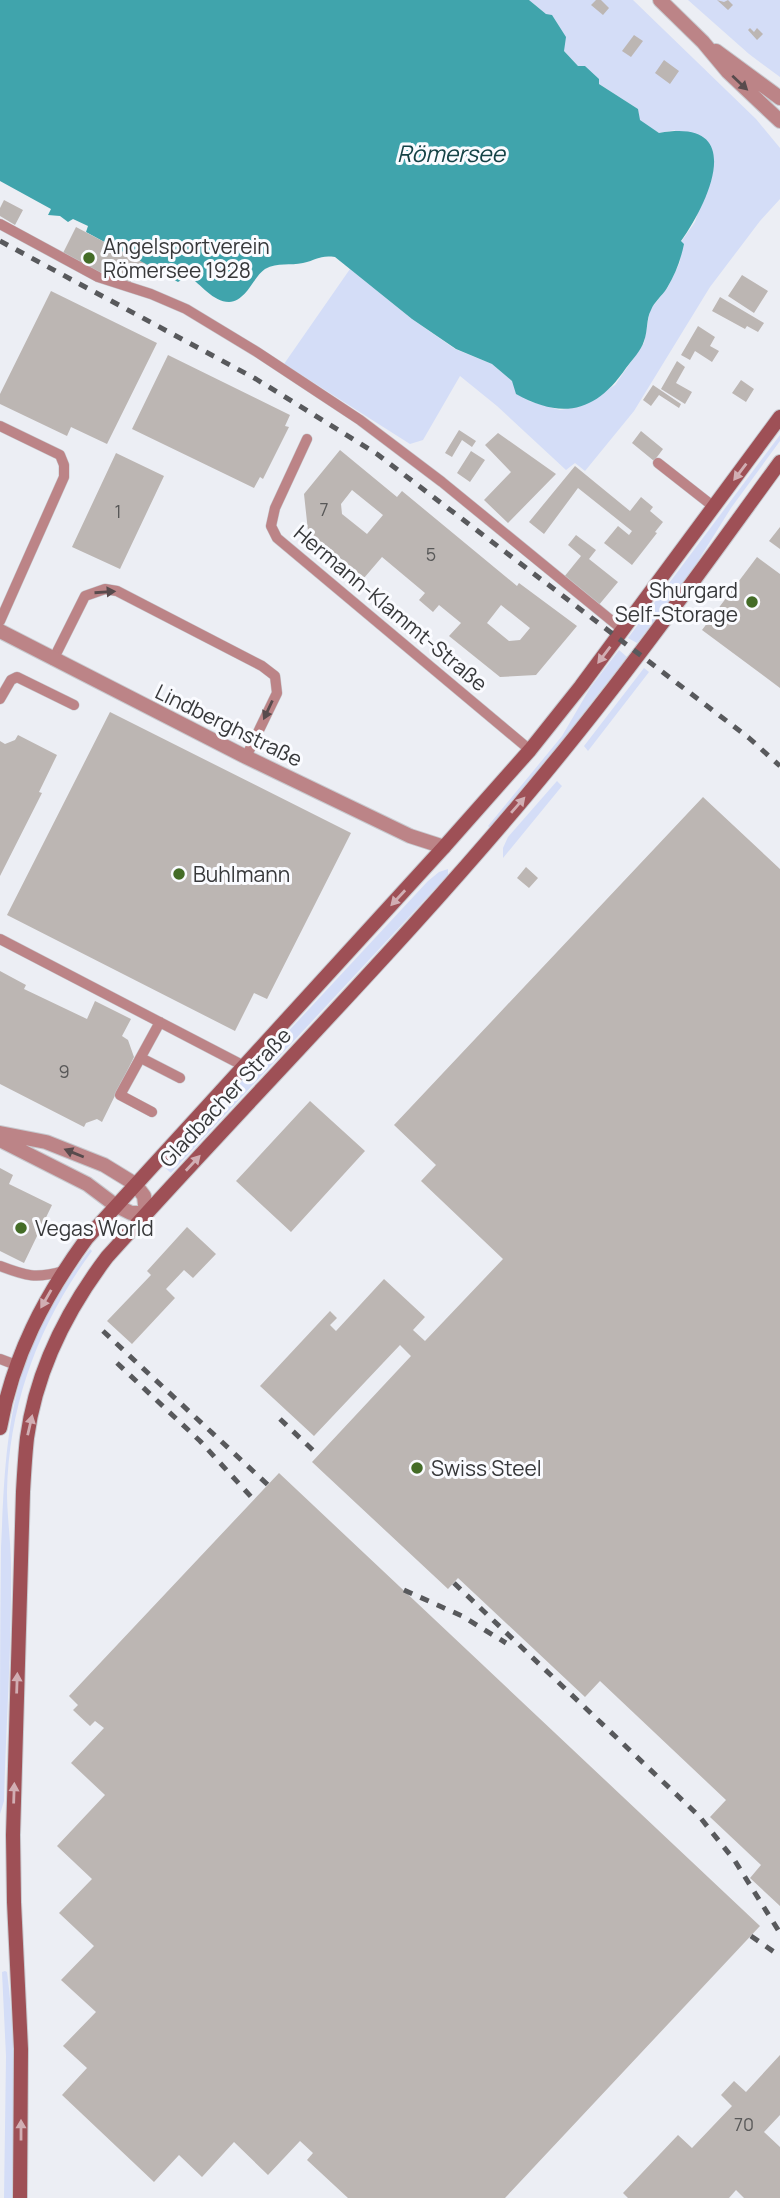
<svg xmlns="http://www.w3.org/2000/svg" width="780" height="2198" viewBox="0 0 780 2198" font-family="Manrope,sans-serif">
	<rect width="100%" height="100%" fill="#eceef4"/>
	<path fill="#d4ddf7" d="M529,0h104l123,119 24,29v51l-20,22 -50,66 -76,124 -49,60 -10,-8 -9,7 -69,-64 -37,-30 -37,64 -13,4 -126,-80 66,-95 62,50 43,30 37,15 20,17 17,20 31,9 19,-3 36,-22 29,-42 6,-33 18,-23 12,-25 1,-20 14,-20 5,-16 -25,-76 -16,3 -20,-13 -1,-11 -39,-25 -14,-18h-7l-14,-15 -18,-37z
		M688,0h92v77l-31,-23z
		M780,435v6l-49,67 -43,69 -51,66 -9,-5z
		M619,650l8,7 -67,86 -70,85 -2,-2 74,-90 28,-48z
		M644,668l5,4 -61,79 -4,-5z
		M557,781l5,5 -59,72v-10l5,-11z
		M448,869v6l-277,298 -8,-7 265,-285 11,-9z
		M90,1249l2,2c-53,72 -83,152 -85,241 0,25 4,50 4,75 1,78 -5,156 -7,234l-4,13c0,-89 0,-178 1,-266 3,-63 4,-124 24,-184 15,-42 38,-79 65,-115z
		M5,1971l2,1c10,75 7,151 5,226h-8l2,-142 -4,-84z"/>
	<path fill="#40a4ac" d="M0,0h529l17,14 6,1 14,22 -2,14 14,15h7l14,13v5l39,25 2,11 19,13c89,-16 50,69 22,108l3,3c-3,15 -9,31 -17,44 -5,8 -13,14 -16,22 -5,9 -3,21 -7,31 -3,10 -12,19 -18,27 -30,44 -63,52 -110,26l-4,-13 -20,-17 -36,-15 -44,-30 -77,-62c-16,-2 -18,3 -32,6 -13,3 -25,-1 -38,6 -12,8 -18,32 -36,33 -16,0 -28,-18 -41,-26l-10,6 -92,-50 2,-6 -15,-7 -5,3 -8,-6 -12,-1 3,-6 -51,-28z"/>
	<path fill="#bcb6b3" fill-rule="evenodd" d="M596,0h5l8,8 -6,7 -12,-10z
		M717,0l7,2 4,-2 5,5 -5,5z
		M750,28l4,4 3,-4 6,6 -6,6 -9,-10z
		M634,35l9,6 -12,16 -9,-6z
		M664,60l15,11 -9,13 -15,-11z
		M4,200l19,10 -8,15 -15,-9v-8z
		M76,227l72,38 -7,13 -7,-3 -5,10 -22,-7 -45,-23z
		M742,275l26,16 -14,22 -26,-17z
		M51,291l106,52 -50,101 -36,-17 -4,9 -67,-32v-10z
		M720,297l44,26 -6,9 -11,-6 -2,3 -33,-18z
		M698,326l17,11 -5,9 9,5 -7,11 -17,-11 -5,9 -9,-5z
		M168,355l122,60 -5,11 4,1 -26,52 -3,-2 -6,11 -122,-59z
		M677,361l8,6 -9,16 16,9 -7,12 -24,-15z
		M741,380l13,9 -8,13 -14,-9z
		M653,385l28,19 -2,4 -20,-13 -8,11 -8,-6z
		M459,430l17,11 -4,6 -10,-7 -10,17 -7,-4z
		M641,431l22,18 -9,12 -22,-18z
		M498,433l58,41 -48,49 -24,-23 27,-28 -26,-27z
		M340,450l57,47 5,-6 115,95 2,-3 58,43 -41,49 -36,2 -51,-41 12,-13 -22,-18 -6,7 -14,-12 6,-7 -43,-36 -18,21 -56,-47 -4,-37zM352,490l31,25 -16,19 -25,-20 -1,-10zM501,605l29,23 -10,12 -11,1 -22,-18z
		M471,451l14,9 -15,22 -13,-9z
		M116,453l48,23 -44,93 -48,-22z
		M575,466l55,45 11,-14 12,10 -3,4 13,11 -8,10 2,1 -25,32 -28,-22 14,-17 11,9 3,-4 -54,-43 -34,46 -15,-12z
		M780,527v22l-11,-8z
		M576,535l20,15 -7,9 29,23 -20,24 -34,-29 17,-21 -13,-11z
		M757,557l23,17v114l-78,-58z
		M110,712l241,121 -84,166 -13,-6 -19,38 -228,-116z
		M18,735l39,20 -18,37 3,1 -42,83v-135l5,3 10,-4z
		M703,797l77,72v1037l-30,-28 11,-13 -51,-48 16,-17 -126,-119 -15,16 -127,-119 -10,11 -136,-127 99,-106 -11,-11 -86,91 -54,-50 70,-75 7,7 -7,7 6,6 48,-52 41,38 -12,13 12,11 78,-82 -82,-78 15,-16 -42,-40z
		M526,867l12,11 -9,10 -12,-10z
		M0,971l26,14 -2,4 63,30 8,-18 36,18 -9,17 6,4 6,17 -32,65 -5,-3 -11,4 -2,4 -84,-43z
		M310,1101l55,50 -74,81 -55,-51z
		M0,1168l13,7 -4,9 43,21 -28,58 -24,-12z
		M187,1227l29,27 -23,24 -9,-8 -18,19 9,9 -43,46 -25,-23 44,-46 -4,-4z
		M279,1473l481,453 -255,272h-157l-41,-38 6,-7 -13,-12 -32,34 -34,-33 -32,35 -23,-22 -25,27 -92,-87 25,-27 -24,-22 33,-34 -35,-32 33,-34 -35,-33 33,-34 -35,-33 48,-51 -34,-32 33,-35 -9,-7 -5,5 -17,-16 5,-5 -9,-9z
		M780,2055v60l-16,17 16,15v51h-36l-8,-8 -7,8h-101l-5,-5 55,-58 14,13 40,-42 -11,-11 13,-14 12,11z"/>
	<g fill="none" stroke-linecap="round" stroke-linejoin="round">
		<defs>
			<path id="service" d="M0,224l98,53 53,17 35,15 71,43 103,68 82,62 181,148
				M0,426l60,29 4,10v12l-64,144
				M307,439l-32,69 -4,18 6,12 253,212
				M658,463l56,44
				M53,660l32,-64 20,-7 12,2 145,75 13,10 2,17 -31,64
				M0,699l11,-19 6,-3 57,28
				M0,939l244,127
				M141,1058l39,20
				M152,1112l-32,-17 40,-73
				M0,1266c26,10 36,13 63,5
				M0,1359l16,6"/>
			<path id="minor" d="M0,631l246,126 164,79 34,11
				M0,1133l46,9 58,23 31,19 9,12 2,17h-15l-16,-8 -28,-21 -87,-44"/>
			<path id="tertiary" d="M660,0l43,42 25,30 52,49
				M716,51l64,47"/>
			<path id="secondary" d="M0,1428c13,-72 44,-131 87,-190l357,-391 86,-97 51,-64 199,-269
				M20,2198l1,-149 -7,-147 -1,-67 10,-343c1,-18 2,-36 4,-54 9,-67 40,-128 80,-181 147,-164 304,-320 444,-491 80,-97 154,-201 229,-304"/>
		</defs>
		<use href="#service" stroke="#c8cacf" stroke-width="11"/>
		<use href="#minor" stroke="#c8cacf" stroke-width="16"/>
		<use href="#tertiary" stroke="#c8cacf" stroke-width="16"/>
		<use href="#secondary" stroke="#c8cacf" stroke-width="16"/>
		<use href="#service" stroke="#bc8487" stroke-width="10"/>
		<use href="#minor" stroke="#bc8487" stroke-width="14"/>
		<use href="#tertiary" stroke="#bc8487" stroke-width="14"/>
		<use href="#secondary" stroke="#9e5056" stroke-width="14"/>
		<path stroke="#58595c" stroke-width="5" stroke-dasharray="9 9" stroke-linecap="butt" d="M0,241l256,138 121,75 372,284 31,28
			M103,1331l165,154
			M117,1363l83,78 54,59
			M280,1419l38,36
			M454,1583l245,233 36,45 45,72
			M404,1590l58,26 44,27
			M751,1936l29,20"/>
	</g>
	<defs><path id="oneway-solid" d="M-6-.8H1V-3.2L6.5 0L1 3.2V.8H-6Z" transform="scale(1.75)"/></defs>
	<g fill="#584b4d">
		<use href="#oneway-solid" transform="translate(740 83) rotate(43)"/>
		<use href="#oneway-solid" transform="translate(105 592) rotate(-4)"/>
		<use href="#oneway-solid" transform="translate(268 710) rotate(115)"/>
		<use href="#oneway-solid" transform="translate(74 1153) rotate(-158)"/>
	</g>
	<g fill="#d1aeb3">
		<use href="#oneway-solid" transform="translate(740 472) rotate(127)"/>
		<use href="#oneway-solid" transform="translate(604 655) rotate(127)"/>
		<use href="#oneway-solid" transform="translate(518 805) rotate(-49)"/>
		<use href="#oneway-solid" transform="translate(398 898) rotate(133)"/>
		<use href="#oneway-solid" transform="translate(193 1163) rotate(-47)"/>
		<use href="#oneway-solid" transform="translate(46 1299) rotate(120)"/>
		<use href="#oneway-solid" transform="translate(30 1425) rotate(-77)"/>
		<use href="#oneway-solid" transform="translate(17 1683) rotate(-88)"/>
		<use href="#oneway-solid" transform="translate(14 1793) rotate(-88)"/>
		<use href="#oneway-solid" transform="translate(21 2130) rotate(-90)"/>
	</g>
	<g fill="#446c27" stroke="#fafbff" stroke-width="2.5">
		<circle cx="89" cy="258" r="7"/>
		<circle cx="752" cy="602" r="7"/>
		<circle cx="179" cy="874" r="7"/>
		<circle cx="21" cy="1228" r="7"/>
		<circle cx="417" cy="1468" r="7"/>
	</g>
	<g text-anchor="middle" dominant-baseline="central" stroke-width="6" stroke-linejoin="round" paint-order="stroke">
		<g font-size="18" fill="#585858">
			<text x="324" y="509">7</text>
			<text x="118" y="511">1</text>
			<text x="431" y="554">5</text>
			<text x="64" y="1071">9</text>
			<text x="744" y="2124">70</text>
		</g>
		<g font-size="21" fill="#37383a" stroke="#fafbff" text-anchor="start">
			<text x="103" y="246">Angelsportverein<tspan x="103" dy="24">Römersee 1928</tspan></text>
			<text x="738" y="590" text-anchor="end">Shurgard<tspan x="738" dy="24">Self-Storage</tspan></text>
			<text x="193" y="874">Buhlmann</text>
			<text x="35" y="1228">Vegas World</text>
			<text x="431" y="1468">Swiss Steel</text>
		</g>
		<g font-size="21" fill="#37383a" stroke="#fafbff">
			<text transform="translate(391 608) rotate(40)">Hermann-Klammt-Straße</text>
			<text transform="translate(229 725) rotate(26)">Lindberghstraße</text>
			<text transform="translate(225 1097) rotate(-47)">Gladbacher Straße</text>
		</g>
		<g font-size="23" font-style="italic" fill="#144246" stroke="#fafbff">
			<text x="451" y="153">Römersee</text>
		</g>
	</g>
</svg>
